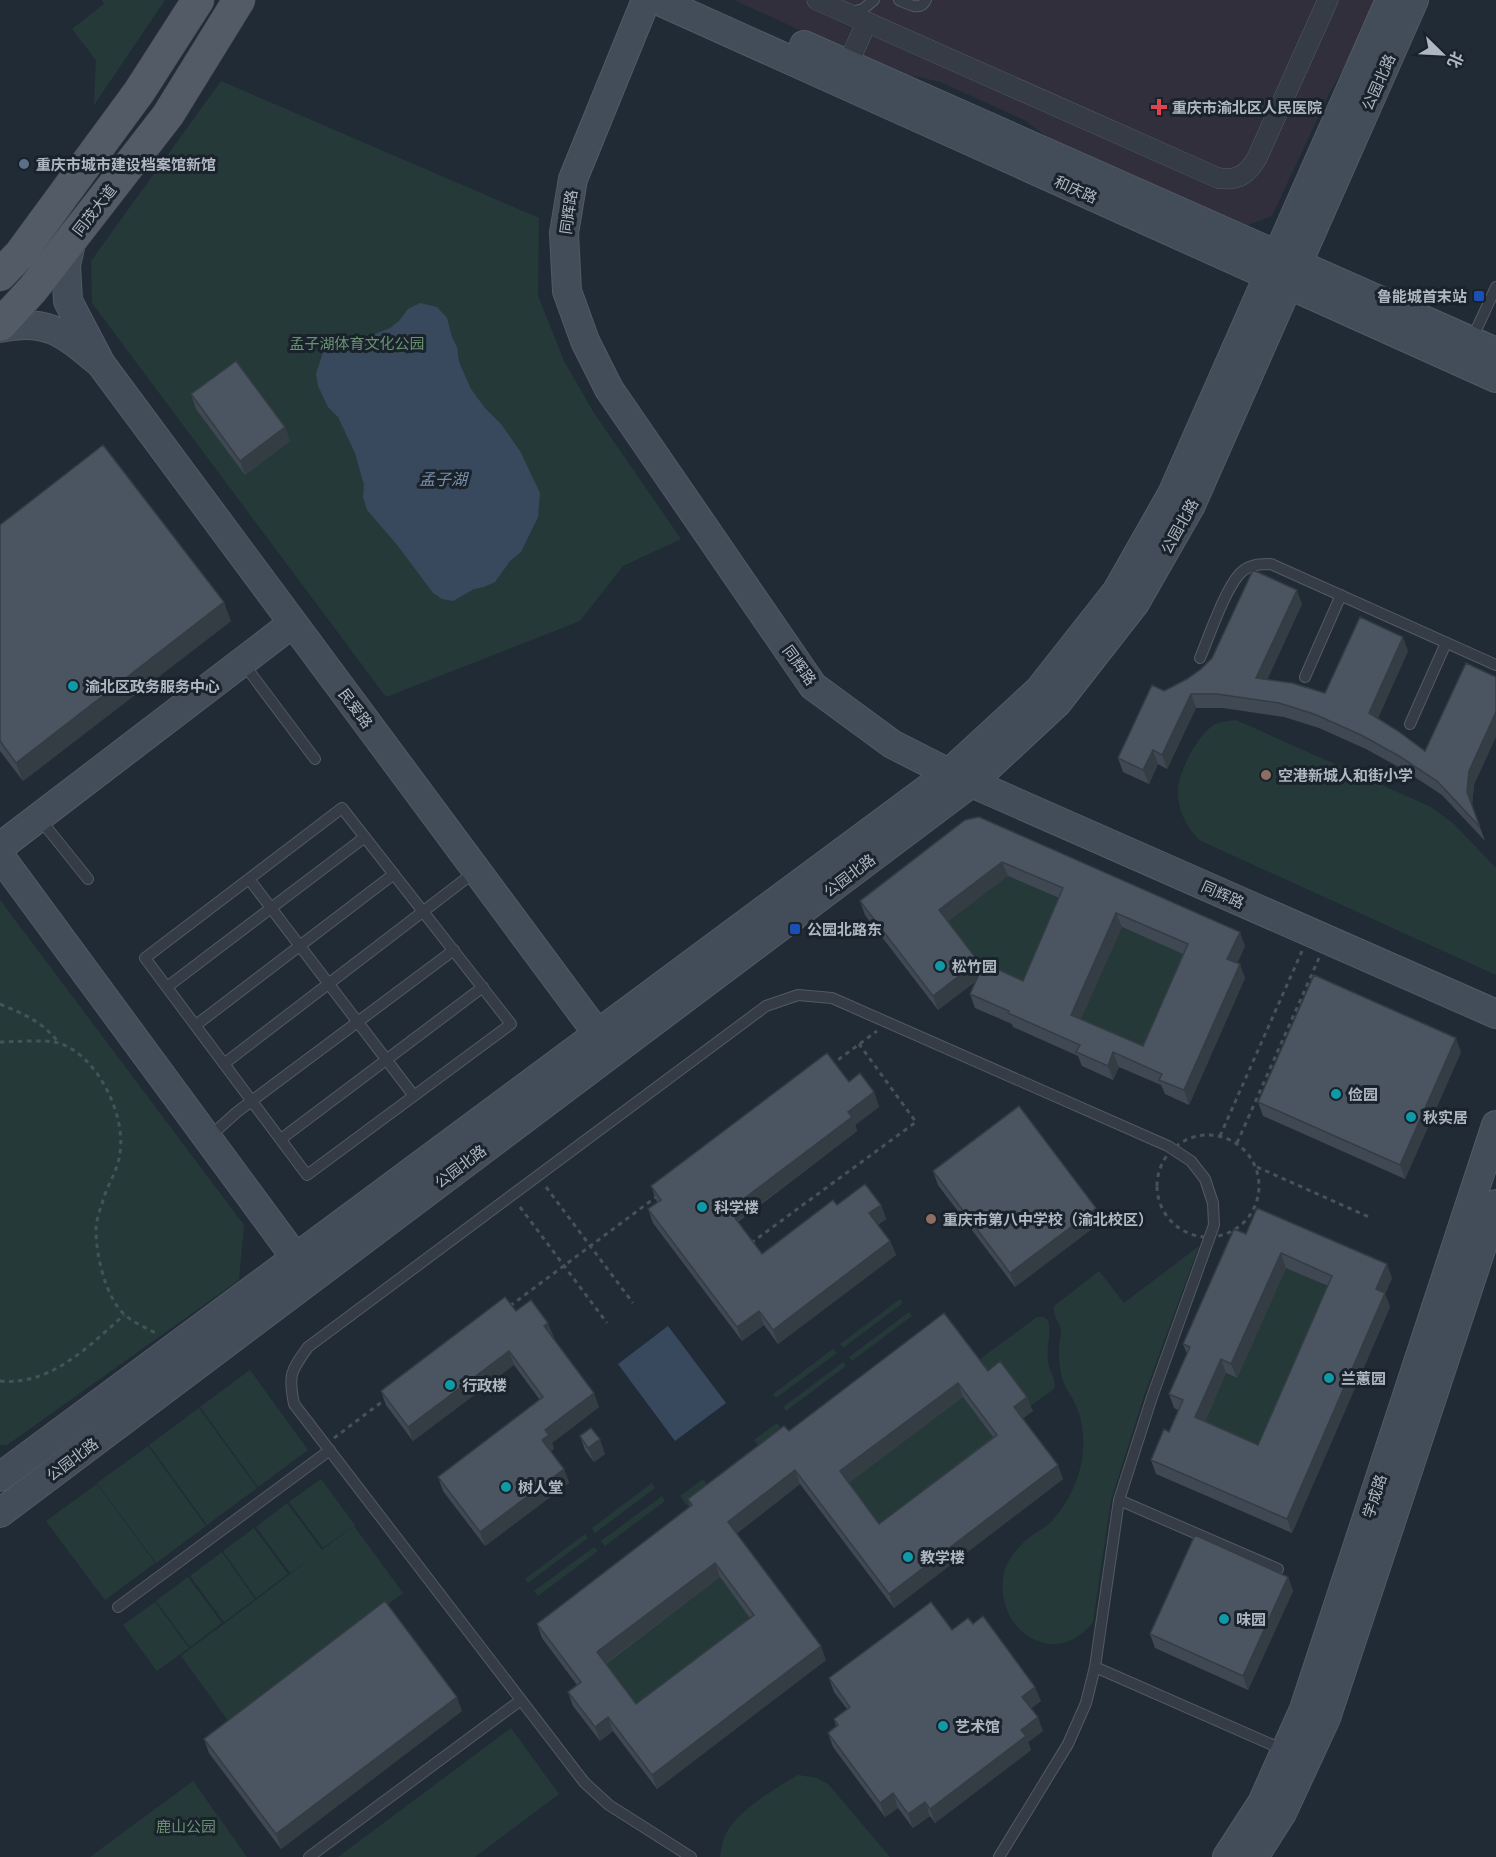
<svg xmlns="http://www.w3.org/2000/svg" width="1496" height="1857" viewBox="0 0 1496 1857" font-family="Lato,'Noto Sans SC',sans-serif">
	<rect width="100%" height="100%" fill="#212b36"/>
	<path fill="#302f3b" d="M734,0h645l-13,30 -37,64 -57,122 -29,11 -180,-78 -39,-29 -84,-38 -53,-12z"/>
	<path fill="#263939" d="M102,0h63l-71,105 2,-45 -24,-31 32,-25z
		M221,81l318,137 -1,78 26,65 30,52 87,126 -58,27 -43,55 -194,76 -294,-394 -1,-42z
		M1236,720l195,87 23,17 42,44v107l-297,-135c-13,-14 -22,-31 -21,-51 1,-18 22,-60 40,-66 5,-2 12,-2 18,-3z
		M1008,876l60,26 -42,97 -43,-24 -47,-72 13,18z
		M0,900l244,325 -5,55 -232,165h-7z
		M1122,927l71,31 -45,103 -71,-32z
		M1199,1246l-54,147 -34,107 -18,122c-40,52 -104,3 -88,-53 5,-13 17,-27 29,-35 6,-4 14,-8 18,-13 13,-14 26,-38 29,-57 4,-18 3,-42 -5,-58 -3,-9 -10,-16 -13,-25 -3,-9 -4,-22 -4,-31 0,-6 2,-13 2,-19 -1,-9 -9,-15 -7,-25l45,-35 25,32z
		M1286,1267l52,24 -75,168 -65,-29 25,-58 13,6z
		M900,1299l3,4 -60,45 -3,-4z
		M909,1312l3,4 -60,45 -3,-4z
		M1037,1317h6l5,3c4,14 -2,26 0,40 0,10 9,19 6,29l-25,18 -36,-22 -17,-23z
		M833,1349l4,4 -61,45 -3,-4z
		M843,1362l3,4 -60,45 -3,-4z
		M250,1370l58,80 -50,37 -58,-80z
		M963,1397l39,52 -118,89 -39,-52z
		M199,1408l58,80 -50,37 -58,-80z
		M777,1423l11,15 -23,17 -11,-15z
		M148,1446l58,80 -50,37 -59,-80z
		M321,1479l34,46 -32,23 -34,-46z
		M703,1479l11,15 -23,17 -11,-15z
		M652,1483l3,5 -60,45 -3,-5z
		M97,1484l58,79 -50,37 -59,-79z
		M662,1496l3,5 -60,45 -4,-5z
		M287,1503l35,47 32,-24 49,67 -174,129 -48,-66 34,-26 2,3 -1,-3 94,-71 -20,14 -34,-46z
		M254,1528l34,46 -32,24 -33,-47z
		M585,1534l3,4 -60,45 -3,-4z
		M594,1547l4,4 -60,45 -4,-5z
		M222,1552l33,47 -31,23 -34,-46z
		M188,1577l34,46 -32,24 -34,-46z
		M720,1577l39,52 -118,89 -39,-52z
		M155,1602l34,46 -32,23 -34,-46z
		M511,1728l48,66 -84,63h-137z
		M798,1775l19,3 11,6 62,73h-170c1,-6 2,-13 4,-19 10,-26 51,-49 74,-63z
		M193,1781l54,76h-157z"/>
	<path fill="#38495e" d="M420,303l17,4 10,11 5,19 5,10 2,15 12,27 14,19 16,16 19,27 20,42 -2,24 -17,35 -11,9 -15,21 -11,5 -10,2 -21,12 -11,-2 -9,-6 -35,-47 -31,-36 -4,-13 1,-12 -9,-32 -17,-36 -10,-10 -10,-21 -2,-12 7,-22 12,-6h12l10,-5 33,-13 9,-7 9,-12z
		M668,1326l58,77 -51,38 -57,-77z"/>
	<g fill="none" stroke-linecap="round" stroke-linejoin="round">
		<defs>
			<path id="lane" d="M899,0c9,4 21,12 27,0
				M848,13l15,-4 11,-9
				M1471,341l25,-54
				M1200,658c9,-21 27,-76 44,-88 9,-6 17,-6 27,-6l225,101
				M243,663l72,96
				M1305,677l36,-82
				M1410,724l36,-81
				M342,808l169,216 -204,151 -162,-217z
				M39,818l49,61
				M249,879l165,217
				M167,987l198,-150
				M196,1025l198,-151
				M225,1063l251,-192
				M208,1138l29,-26 217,-162
				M281,1139l202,-152
				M1119,1500l159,69
				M118,1607l212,-157
				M1095,1667l189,83
				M309,1857l212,-157
				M691,1857l-82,-52 -25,-23 -290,-378c-6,-30 -3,-33 14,-57l458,-341 32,-11 34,3 336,148 23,15 14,18 8,24 1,22 -62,172 -33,103 -24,167 -9,36 -18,41 -69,113"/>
			<path id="street" d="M817,0l401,178c20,3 29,-3 39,-20l71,-158
				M843,74l24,-52"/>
			<path id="secondary" d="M646,0l-73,179 -9,54 3,58 18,50 24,48 204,297 79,58 57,29 547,241
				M657,0l839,378
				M804,45l692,307
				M0,328c48,-11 66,7 101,36l-33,-63 -2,-36 6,-26
				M101,364l496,669 10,16
				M0,847l293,-224
				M0,856l295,401
				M0,1477l949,-704 90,-83 78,-99 55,-97 218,-494
				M0,1513l971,-730 86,-80 78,-100 56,-98 223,-505
				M1227,1857l35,-54 42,-94 192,-584
				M1254,1857l28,-44 44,-95 170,-514"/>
			<path id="primary" d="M0,275l20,-21 119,-162 59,-92
				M0,325l33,-36 135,-174 71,-115"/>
		</defs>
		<use href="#lane" stroke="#525a64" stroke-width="12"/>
		<use href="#street" stroke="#525a64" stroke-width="21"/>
		<use href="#secondary" stroke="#525a64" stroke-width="30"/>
		<use href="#primary" stroke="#3e4650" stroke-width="33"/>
		<path stroke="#435456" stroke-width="3" stroke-dasharray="4.5 4.5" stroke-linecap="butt" d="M0,1004c24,10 43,18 59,39
			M0,1042c15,0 46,-3 59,1 38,12 67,72 61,109 -2,20 -14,34 -18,52 -3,8 -6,18 -6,27 0,24 10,68 29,84 9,8 22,13 32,19
			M831,1065l46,-34
			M1157 1186a51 51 0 1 1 102 0a51 51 0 1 1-102 0Z
			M1220,1136l82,-185
			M1237,1143l82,-185
			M1257,1167l112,50
			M546,1187l87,116
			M520,1207l87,116
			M751,1243l165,-121 -57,-78
			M510,1306l146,-109
			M0,1381c51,5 89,-35 124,-66
			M334,1438l53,-40"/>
		<use href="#lane" stroke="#353c46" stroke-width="10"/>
		<use href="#street" stroke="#353c46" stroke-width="20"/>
		<use href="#secondary" stroke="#434c59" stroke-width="28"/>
		<use href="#primary" stroke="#535b66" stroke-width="32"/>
	</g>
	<path fill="#404953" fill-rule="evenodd" d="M191,394l94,33 5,14 -45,34 -49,-66z
		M0,525l231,96 -208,160 -23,-30z
		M1302,604l-35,76 58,13 83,-42 -30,67 96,67 -2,21 13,35 -43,-46 -38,-25 -38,-21 -47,-21 -35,-11 -61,-9h-27l-29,61 -9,-5 -9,20 -26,-12 -5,-14 46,-67 23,-12z
		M965,820l280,126 -8,17 8,15 -56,127 -24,-11 -4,-9 -42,-18 -6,13 -31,-14 -4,-10 -65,-29 -1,-3 -37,-16 -5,-14 6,-13 -38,29 -73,-95 -5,-14zM1008,876l51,22 -36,83 -42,-12 -33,-48zM1122,927l61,27 -40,92 -62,-27z
		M1461,1052l-56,127 -142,-63 -5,-14z
		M849,1082l25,10 5,15 -24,18 2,6 -119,91 24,32 75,-49h44l5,14 -8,6 12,16 6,14 -118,89 -14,-19 -22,16 -89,-118 -5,-14 9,-7 -6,-16z
		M933,1171l163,37 5,14 -86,65 -77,-102z
		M1246,1234l146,44 -7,16 5,13 -98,226 -136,-59 -5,-14 18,-28 9,-22 -4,-2 -5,-14 18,-40 -4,-10zM1286,1268l42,18 -70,159 -53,-24 21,-48 11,5z
		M516,1311l38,26 -2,1 47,69 -47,36 2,6 -3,2 13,18 5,14 -84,63 -42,-55 -5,-14 102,-77 -26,-35 -101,76 -27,-36 -5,-14z
		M988,1371l45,40 -10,7 40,61 -169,129 -94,-124 -64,50 90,126 -169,129 -44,-58 -13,10 -27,-35 -5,-14 9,-7 -35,-47 -5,-14 153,-118 -2,-7 101,-68zM963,1397l30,40 -114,87 -30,-41zM720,1577l30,41 -114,86 -30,-40z
		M580,1436l25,18 -11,8 -9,-12z
		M1288,1577l5,14 -45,99 -93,-42 -5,-14z
		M973,1624l68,77 -10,7 12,23 -15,11 3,8 -96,73 -5,-7 -17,12 -15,-20 -13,9 -52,-70 -5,-14 8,-7 -2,-7 13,-10 -13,-17 -5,-14 123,-48z
		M462,1711l-181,138 -72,-96 -5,-14z"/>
	<path fill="#343c44" d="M285,427l5,14 -45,34 -5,-14z
		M1297,590l5,14 -41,88 -5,-14z
		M224,602l7,19 -208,160 -7,-18z
		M1403,637l5,14 -34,76 -5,-14z
		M1191,694l5,14 -29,61 -5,-14z
		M1496,712v25l-22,48 -2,21 -5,-14 2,-21z
		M1153,750l5,14 -9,20 -6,-14z
		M1002,862l6,14 -63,48 -6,-14z
		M1116,913l6,14 -45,102 -6,-14z
		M1240,932l5,14 -12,27 -6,-14z
		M978,961l5,14 -45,35 -5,-14z
		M1240,964l5,14 -56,127 -5,-15z
		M1456,1038l5,14 -56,127 -5,-14z
		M1113,1052l6,15 -6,13 -5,-14z
		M874,1092l5,15 -24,18 2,6 -123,93 -5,-14 119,-98z
		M881,1205l5,14 -11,8 -6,-14z
		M1096,1208l5,14 -86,65 -5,-14z
		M890,1241l6,14 -118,89 -5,-14z
		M1281,1253l5,15 -49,110 -6,-14z
		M1387,1264l5,14 -7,16 5,13 -98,226 -5,-14 89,-230z
		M759,1311l5,14 -22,16 -5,-14z
		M548,1323l6,14 -5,4 -5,-15z
		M509,1351l5,14 -101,76 -5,-14z
		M1221,1359l5,14 -26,58 -5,-14z
		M958,1383l5,14 -118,89 -5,-15z
		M594,1393l5,14 -47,36 2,6 -7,5 -5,-14 3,-10z
		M1027,1397l6,14 -13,10 -6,-14z
		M600,1439l5,15 -11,8 -6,-14z
		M1058,1465l5,14 -169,129 -5,-14z
		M564,1469l5,14 -84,63 -5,-14z
		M795,1470l5,14 -67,52 -5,-14z
		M715,1563l5,14 -118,89 -5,-14z
		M1288,1577l5,14 -45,99 -5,-14z
		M821,1646l5,14 -169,129 -5,-14z
		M1035,1687l6,14 -13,10 -6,-14z
		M457,1697l5,14 -181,138 -5,-15z
		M608,1717l5,14 -13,10 -5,-14z
		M1038,1717l5,14 -15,11 3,8 -96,73 -5,-14 91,-79z
		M893,1793l5,15 -13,9 -5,-14z
		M925,1802l5,14 -17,12 -5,-14z"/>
	<path fill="#4a5561" stroke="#343c44" stroke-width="1.5" fill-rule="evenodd" d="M236,361l49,66 -45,34 -49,-67z
		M103,445l121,157 -208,161 -16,-22v-216z
		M1253,570l44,20 -41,88 36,5 33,10 35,-76 43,20 -34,76 29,18 27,20 41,-88 30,14v35l-27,59 -2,21 13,35 -43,-46 -38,-25 -38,-21 -47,-21 -35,-11 -62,-9h-26l-29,61 -9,-5 -10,20 -25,-12 34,-73 12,6 23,-12 14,-10 11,-11z
		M979,817l261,115 -13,27 13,5 -56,126 -25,-10 3,-6 -49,-22 -5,14 -32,-14 4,-7 -72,-32 1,-2 -39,-17 14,-31 39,18 40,-93 -61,-26 -63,48 39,51 -45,35 -73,-95 105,-81zM1116,913l72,31 -45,102 -72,-31z
		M1314,975l142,63 -56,127 -142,-63z
		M827,1053l22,29 11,-9 14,19 -26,20 4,5 -123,93 33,44 71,-54 4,5 28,-21 16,21 -12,8 21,28 -117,89 -14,-19 -22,16 -89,-118 13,-9 -10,-14z
		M1019,1106l77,102 -86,65 -77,-102z
		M1257,1208l130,56 -11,25 9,4 -98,226 -136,-59 13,-31 5,3 14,-32 -14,-6 21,-47 -7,-3 51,-115 12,5zM1281,1253l51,23 -74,169 -63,-28 26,-58 10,5z
		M505,1297l11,14 15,-11 17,23 -4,3 50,67 -49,37 4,5 -7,5 22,29 -84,63 -42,-55 105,-80 -34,-46 -101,76 -27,-36z
		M944,1313l44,58 12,-10 27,36 -13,10 44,58 -169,129 -94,-124 -67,52 93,124 -169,129 -44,-58 -13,10 -27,-35 13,-10 -44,-58 155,-119 -4,-6 96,-73 5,5zM958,1383l39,52 -118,89 -39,-53zM715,1563l39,52 -118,89 -39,-52z
		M591,1428l9,11 -12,9 -8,-12z
		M1195,1535l93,42 -45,99 -93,-42z
		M385,1601l72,96 -181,137 -72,-95z
		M931,1602l21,28 16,-12 5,6 10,-8 52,71 -13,10 16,20 -17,13 5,6 -96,73 -5,-7 -17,12 -15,-21 -13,10 -52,-70 10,-8 -4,-6 16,-12 -21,-29z"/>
	<path fill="#e0444e" stroke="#1a222b" stroke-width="2" d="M1156 98h6v6h6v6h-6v6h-6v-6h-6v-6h6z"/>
	<circle fill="#5c6f8a" stroke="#1a222b" stroke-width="2" cx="24" cy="164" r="6"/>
	<g fill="#1a4fb4" stroke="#1a222b" stroke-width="2">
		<rect x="1473" y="290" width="12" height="12" rx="3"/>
		<rect x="789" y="923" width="12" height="12" rx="3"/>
	</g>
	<g fill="#0f9aa8" stroke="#1a222b" stroke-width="2">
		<circle cx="73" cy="686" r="6"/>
		<circle cx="940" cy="966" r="6"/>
		<circle cx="1336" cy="1094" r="6"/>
		<circle cx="1411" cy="1117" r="6"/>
		<circle cx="702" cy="1207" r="6"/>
		<circle cx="1329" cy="1378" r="6"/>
		<circle cx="450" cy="1385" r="6"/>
		<circle cx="506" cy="1487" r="6"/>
		<circle cx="908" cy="1557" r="6"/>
		<circle cx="1224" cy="1619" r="6"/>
		<circle cx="943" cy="1726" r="6"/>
	</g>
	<g fill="#8d6e63" stroke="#1a222b" stroke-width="2">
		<circle cx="1266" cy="775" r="6"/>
		<circle cx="931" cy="1219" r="6"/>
	</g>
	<g text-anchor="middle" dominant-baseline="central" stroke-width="6" stroke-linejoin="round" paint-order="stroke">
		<g font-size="15" fill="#afb7c3" stroke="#1a222b">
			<text transform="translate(1378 82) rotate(-66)">公园北路</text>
			<text transform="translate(1076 189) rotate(24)">和庆路</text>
			<text transform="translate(94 210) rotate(-52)">同茂大道</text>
			<text transform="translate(568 212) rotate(-82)">同辉路</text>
			<text transform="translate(1179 526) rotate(-61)">公园北路</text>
			<text transform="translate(800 665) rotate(54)">同辉路</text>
			<text transform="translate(356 708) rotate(53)">民爱路</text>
			<text transform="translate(849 875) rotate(-37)">公园北路</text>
			<text transform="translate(1223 894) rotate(24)">同辉路</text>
			<text transform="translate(460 1166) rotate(-37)">公园北路</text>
			<text transform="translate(72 1459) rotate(-37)">公园北路</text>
			<text transform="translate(1374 1496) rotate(-72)">学成路</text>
		</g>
		<g font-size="15" font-weight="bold" fill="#afb7c3" stroke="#1a222b" text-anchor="start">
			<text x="1172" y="107">重庆市渝北区人民医院</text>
			<text x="36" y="164">重庆市城市建设档案馆新馆</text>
			<text x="1467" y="296" text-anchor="end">鲁能城首末站</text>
			<text x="85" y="686">渝北区政务服务中心</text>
			<text x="1278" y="775">空港新城人和街小学</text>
			<text x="807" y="929">公园北路东</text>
			<text x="952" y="966">松竹园</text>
			<text x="1348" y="1094">俭园</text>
			<text x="1423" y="1117">秋实居</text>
			<text x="714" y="1207">科学楼</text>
			<text x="943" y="1219">重庆市第八中学校（渝北校区）</text>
			<text x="1341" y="1378">兰蕙园</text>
			<text x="462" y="1385">行政楼</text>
			<text x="518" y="1487">树人堂</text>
			<text x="920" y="1557">教学楼</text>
			<text x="1236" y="1619">味园</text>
			<text x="955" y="1726">艺术馆</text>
		</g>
		<g font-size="15" fill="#689271" stroke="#1a222b">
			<text x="357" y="343">孟子湖体育文化公园</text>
			<text x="186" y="1826">鹿山公园</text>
		</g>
		<g font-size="16" font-style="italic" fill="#798faa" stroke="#1a222b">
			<text x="443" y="478">孟子湖</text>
		</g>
	</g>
	<g transform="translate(1442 54) rotate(114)" stroke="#1a222b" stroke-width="4.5" paint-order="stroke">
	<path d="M0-4.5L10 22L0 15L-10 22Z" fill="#afb7c3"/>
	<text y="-9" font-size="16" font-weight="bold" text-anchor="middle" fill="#afb7c3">北</text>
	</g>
</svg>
